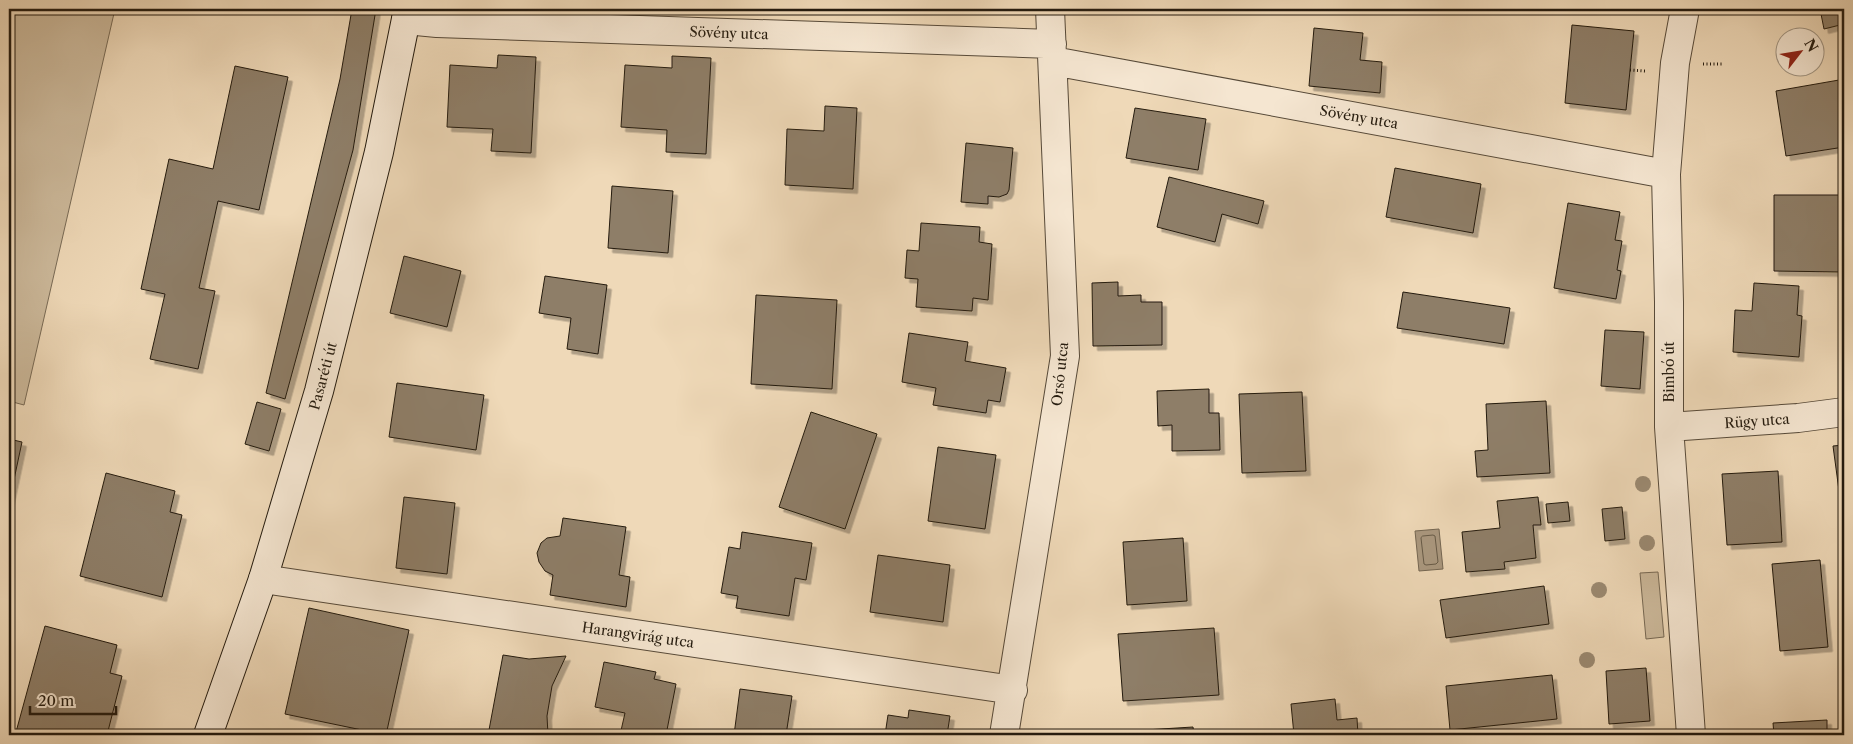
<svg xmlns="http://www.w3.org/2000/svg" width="1853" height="744" viewBox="0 0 1853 744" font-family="'Libre Caslon Text',serif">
	<defs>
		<filter id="shadow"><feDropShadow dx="4.5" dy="4.5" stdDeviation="0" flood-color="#0004"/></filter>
	</defs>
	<rect width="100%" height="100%" fill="#efd9b8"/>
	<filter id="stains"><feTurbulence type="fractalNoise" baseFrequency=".004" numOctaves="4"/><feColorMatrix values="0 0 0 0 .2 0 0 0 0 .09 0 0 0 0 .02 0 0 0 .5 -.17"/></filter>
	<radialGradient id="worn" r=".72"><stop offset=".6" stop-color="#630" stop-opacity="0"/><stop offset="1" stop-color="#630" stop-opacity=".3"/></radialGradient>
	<path fill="#ccb99b" stroke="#786a55" d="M9,9h106l-91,396 -15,-4z
		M1658,572l6,65 -18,2 -6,-66z"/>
	<path fill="#aa987f" stroke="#746652" d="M1439,529l4,40 -24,2 -4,-40z"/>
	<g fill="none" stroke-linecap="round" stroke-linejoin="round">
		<path stroke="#675a47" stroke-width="1" d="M1423,536l10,-1 2,1 3,26 -2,2 -10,1 -2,-1 -3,-26z"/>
	</g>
	<path fill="#8e7e67" stroke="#241b0f" filter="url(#shadow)" d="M352,9h24l-23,141 -68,249 -19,-6 74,-314z
		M1820,9h24v15l-20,5z
		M1572,25l62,6 -8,79 -61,-7z
		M1314,28l49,5 -3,27 22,2 -2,31 -71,-7z
		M498,55l38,2 -5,96 -40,-2 2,-22 -46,-2 3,-62 47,3z
		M672,56l39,2 -5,96 -40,-2 1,-22 -46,-3 4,-62 47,3z
		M235,66l53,11 -29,133 -41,-9 -19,87 16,3 -17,78 -48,-10 15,-65 -24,-5 28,-130 44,10z
		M1839,80l5,32v35l-58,9 -10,-65z
		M825,106l32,2 -4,81 -68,-4 2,-56 37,2z
		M1135,108l71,11 -8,51 -72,-12z
		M966,143l47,5 -4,42 -2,4 -8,3 -11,-1v8l-27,-2z
		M1395,168l86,16 -8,49 -87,-16z
		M1169,177l95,24 -6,23 -36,-10 -7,28 -58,-15z
		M612,186l61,5 -5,62 -60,-5z
		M1774,195h70v77l-70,-1z
		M1568,203l52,9 -5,28 7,1 -5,29 4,1 -5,28 -62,-11z
		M921,223l59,4 -1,15 13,2 -4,56 -15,-2 -1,13 -56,-4 2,-28 -13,-1 2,-28 12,1z
		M404,256l57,15 -14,56 -57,-14z
		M545,276l62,9 -9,69 -31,-5 4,-31 -32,-5z
		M1118,282v14l23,-1v7h21v43l-69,1 -1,-63z
		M1754,283l45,3 -2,29 5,1 -3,41 -66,-5 2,-42 17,1z
		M1403,292l107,16 -6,36 -107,-16z
		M756,295l81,5 -5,89 -81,-5z
		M1605,330l39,2 -4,57 -39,-3z
		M909,333l59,9 -3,19 41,7 -6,34 -12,-2 -2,13 -53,-8 3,-17 -34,-6z
		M397,383l87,12 -8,55 -87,-13z
		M1209,389v24h10l1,37 -48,1v-26l-14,1 -1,-35z
		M1302,392l4,79 -64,2 -3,-79z
		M1546,401l4,72 -73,4 -2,-26 13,-1 -2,-46z
		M257,402l24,7 -12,42 -24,-7z
		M811,412l66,22 -32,95 -66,-22z
		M9,439l13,3 -13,61z
		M1844,445v52l-4,1 -7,-52z
		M938,447l58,8 -11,74 -57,-8z
		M1778,471l4,71 -55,3 -5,-71z
		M106,473l69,18 -5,21 12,3 -20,82 -82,-21z
		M404,497l51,6 -8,71 -51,-6z
		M1538,497l3,28h-8l3,33 -32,4 1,7 -39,3 -4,-40 38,-4 -3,-27z
		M1568,502l2,19 -22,2 -2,-19z
		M1622,507l3,32 -20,2 -3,-32z
		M563,518l63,9 -7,48 11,2 -4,30 -76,-12 3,-20 -8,-4 -6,-9 -2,-9 4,-10 6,-5 13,-2z
		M742,532l70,11 -6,37 -11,-2 -6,38 -53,-8 2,-12 -17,-3 8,-46 11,2z
		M1183,538l4,63 -60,4 -4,-63z
		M878,555l72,10 -7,57 -73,-10z
		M1820,560l8,87 -48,4 -8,-87z
		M1544,586l5,38 -103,14 -6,-38z
		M309,608l100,22 -23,105 -101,-21z
		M45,626l72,19 -7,28 12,3 -15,59 -18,-1 -1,1h-60l-12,-3z
		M1214,628l5,67 -96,6 -5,-67z
		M503,655l26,4 37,-3 -14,30 -5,30 1,19h-32l-27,-5z
		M604,662l52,10 -2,7 22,5 -10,51h-46l5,-22 -30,-6z
		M1646,668l4,53 -41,3 -3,-53z
		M1552,675l5,44 -107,11 -4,-44z
		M740,689l52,7 -6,39h-52z
		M1335,699l2,21 20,-2 1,17h-64l-3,-31z
		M909,710l41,6 -3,19h-62l3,-20 20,3z
		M1827,720v15h-53l-1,-12z
		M1193,727l1,8h-113v-1z"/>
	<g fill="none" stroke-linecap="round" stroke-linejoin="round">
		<defs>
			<path id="street" d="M1685,9l-10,54 -9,111 3,128v125l22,308
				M406,20l31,3 615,21
				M1053,61l613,113
				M1669,427l129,-9 46,-6
				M263,579l750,111
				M1004,735l61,-379 -15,-347"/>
			<path id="secondary" d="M208,735l55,-156 56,-188 60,-239 29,-143"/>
		</defs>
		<use href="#street" stroke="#574a39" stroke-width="30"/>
		<use href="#secondary" stroke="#241b0f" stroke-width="30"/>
		<path stroke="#241b0f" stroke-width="3" stroke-dasharray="1 2.5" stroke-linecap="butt" d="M1703,64h21
			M1630,70l15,1 -1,2"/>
		<use href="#street" stroke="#f5e6d1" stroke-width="28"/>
		<use href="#secondary" stroke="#f5e6d1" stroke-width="28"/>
	</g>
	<g fill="#9b8a72">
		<circle cx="1643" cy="484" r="8"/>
		<circle cx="1647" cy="543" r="8"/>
		<circle cx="1599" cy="590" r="8"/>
		<circle cx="1587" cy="660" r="8"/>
	</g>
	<g text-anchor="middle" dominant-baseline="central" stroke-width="4.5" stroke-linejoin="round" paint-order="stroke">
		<g font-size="14" fill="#241b0f" stroke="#f5e6d1">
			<text transform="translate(729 33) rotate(2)">Sövény utca</text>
			<text transform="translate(1359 117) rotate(10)">Sövény utca</text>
			<text transform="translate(1669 372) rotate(-90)">Bimbó út</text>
			<text transform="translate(1060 374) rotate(-84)">Orsó utca</text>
			<text transform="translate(323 376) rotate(-75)">Pasaréti út</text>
			<text transform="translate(1757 421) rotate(-4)">Rügy utca</text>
			<text transform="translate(638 635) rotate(8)">Harangvirág utca</text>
		</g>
	</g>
	<rect width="1853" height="744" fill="none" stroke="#efd9b8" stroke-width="30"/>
	<rect x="10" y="10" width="1833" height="724" fill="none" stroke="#241b0f" stroke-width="2.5"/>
	<rect x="15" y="15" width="1823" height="714" fill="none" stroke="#241b0f"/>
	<g transform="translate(1800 52) rotate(59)"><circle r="24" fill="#f5e6d1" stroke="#a19583"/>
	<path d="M0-4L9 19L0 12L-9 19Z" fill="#8f2418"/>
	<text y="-8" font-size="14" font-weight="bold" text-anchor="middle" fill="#241b0f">N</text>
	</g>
	<path d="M30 706v8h86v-8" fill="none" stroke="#241b0f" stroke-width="2.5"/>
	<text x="38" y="706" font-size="15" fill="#241b0f" stroke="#f5e6d1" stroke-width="4" paint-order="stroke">20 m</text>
	<rect width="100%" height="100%" filter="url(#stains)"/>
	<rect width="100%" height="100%" fill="url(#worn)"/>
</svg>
